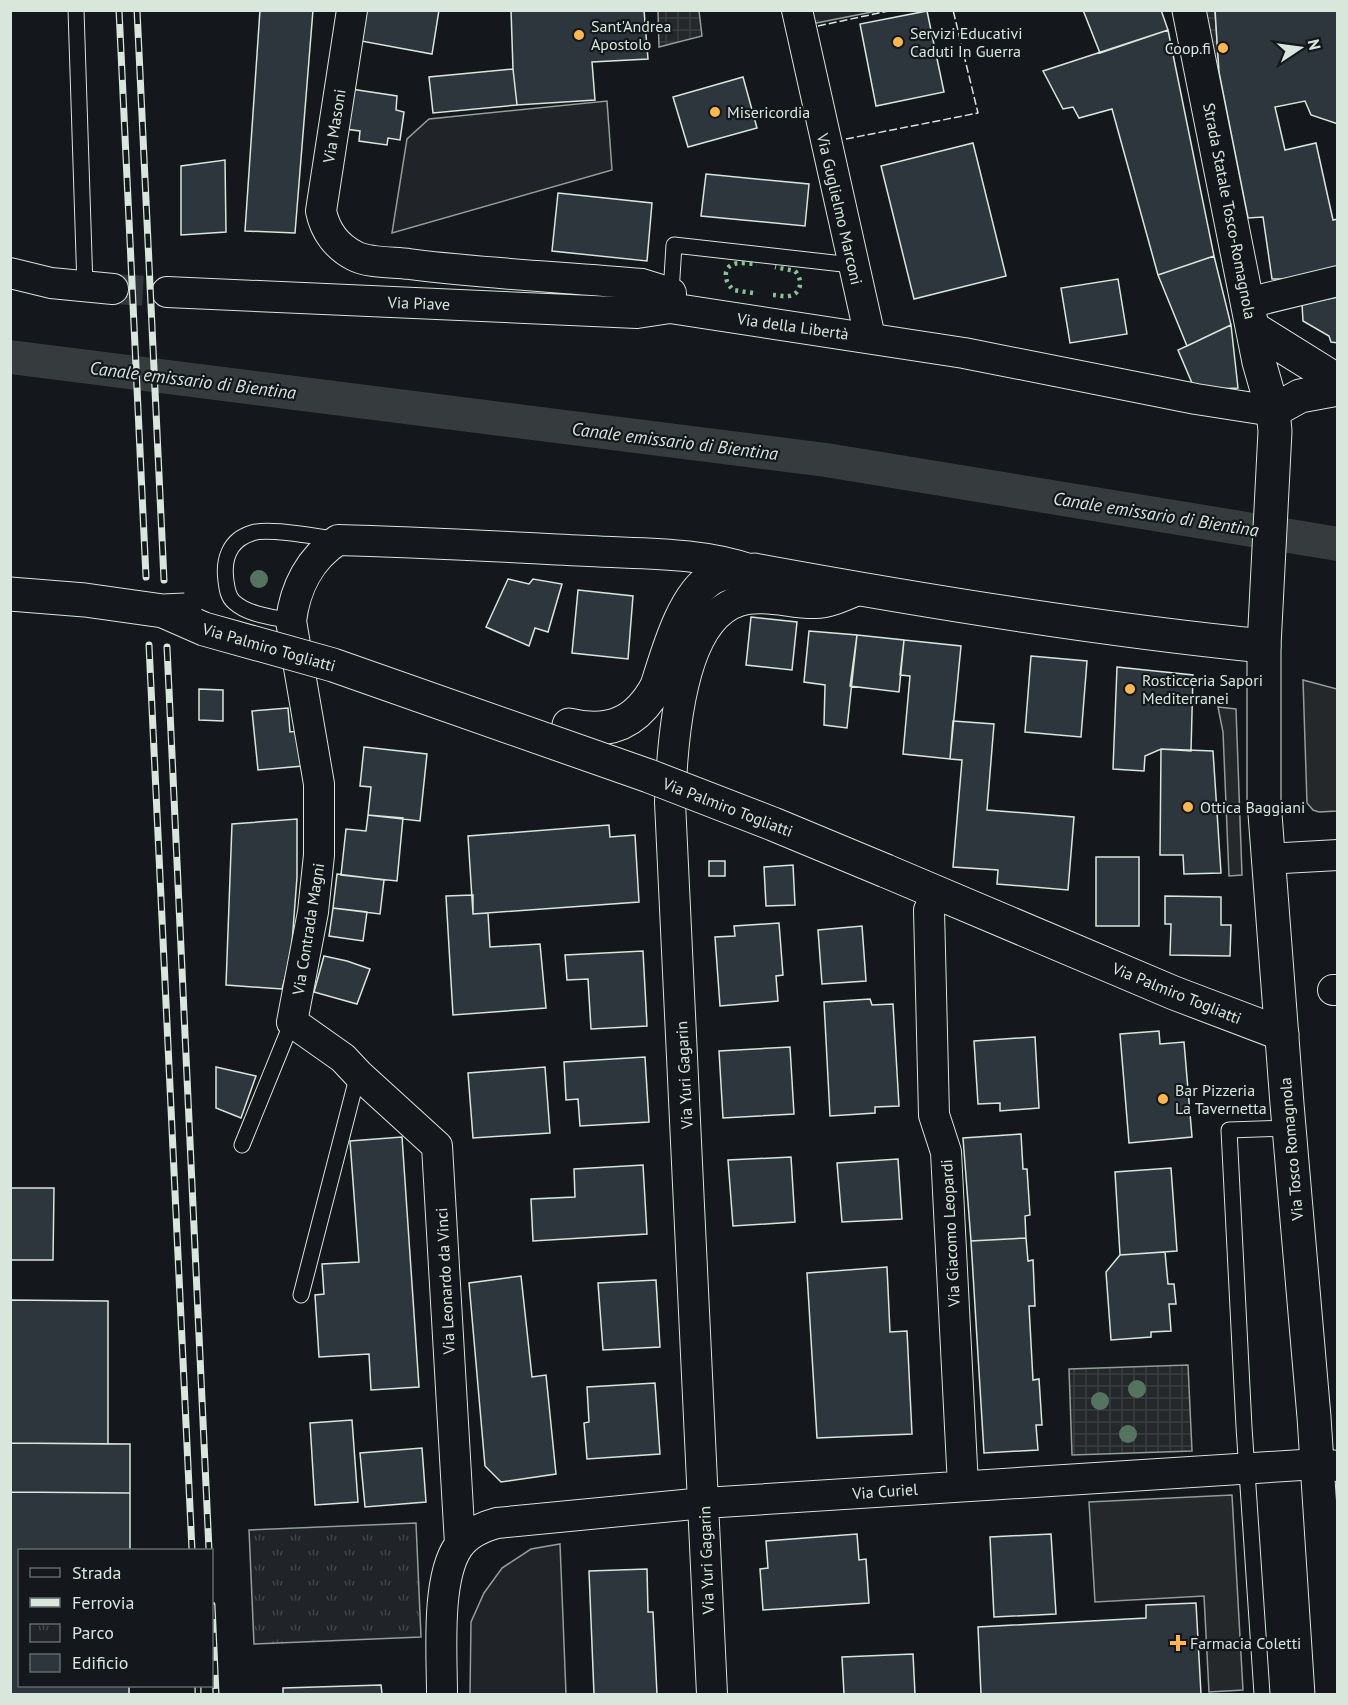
<svg xmlns="http://www.w3.org/2000/svg" width="1348" height="1705" viewBox="0 0 1348 1705" font-family="'PT Sans',sans-serif">
	<defs>
		<pattern id="park-tufts" width="24" height="20" patternUnits="userSpaceOnUse" patternTransform="scale(1.5)"><rect width="24" height="20" fill="#202428"/><path d="M3 7l-1-3M5 7V3M7 7l1-3M15 17l-1-3M17 17v-4M19 17l1-3" fill="none" stroke="#404447"/></pattern>
		<pattern id="plaza-grid" width="8" height="8" patternUnits="userSpaceOnUse" patternTransform="scale(1.5)"><rect width="8" height="8" fill="#24282b"/><path d="M0 4h8M4 0v8" fill="none" stroke="#393d3f"/></pattern>
	</defs>
	<rect width="100%" height="100%" fill="#14181c"/>
	<path fill="#202428" stroke="#939e99" stroke-width="1.5" d="M607,101l5,69 -220,63 15,-94 22,-20z
		M560,1544l6,150h-96l1,-72 13,-29 18,-25 29,-19z"/>
	<path fill="url(#park-tufts)" stroke="#939e99" stroke-width="1.5" d="M808,10l69,1 -66,13z
		M416,1523l5,114 -167,7 -5,-114z"/>
	<path fill="#24282b" stroke="#939e99" stroke-width="1.5" d="M1303,680l34,9v122l-18,1 -6,-2 -6,-7z
		M1218,707l18,2 6,166 -13,1 -6,-144z
		M1232,1495l11,195 -34,2 -5,-96 -109,6 -6,-100z"/>
	<path fill="url(#plaza-grid)" stroke="#939e99" stroke-width="1.5" d="M658,11h48h-7l3,25 -43,11z
		M1200,11h15l4,61 -5,1z
		M1188,1365l4,86 -120,4 -3,-86z"/>
	<g fill="none" stroke-linecap="round" stroke-linejoin="round">
		<path stroke="#363b3e" stroke-width="34" d="M10,357l816,103 512,84"/>
	</g>
	<path fill="#2c363c" stroke="#d8e6dc" stroke-width="1.5" d="M260,10h53l-18,223 -50,-2z
		M366,10h73l-7,44 -71,-13z
		M511,10h133l4,49 -56,3 3,38 -78,5 -4,-36z
		M1083,10h78l7,20 -68,23z
		M1215,10h123v114l-27,-9 -6,-14 -30,6 10,43 31,-7 17,77 5,-1v50l-48,10h-18l-9,-62 -15,1 -29,-146z
		M927,11l17,81 -68,14 -16,-82z
		M1168,30l46,226 -56,19 -46,-166 -33,9 -6,-11 -10,2 -20,-38z
		M513,69l4,36 -84,8 -4,-36z
		M743,77l14,51 -69,19 -15,-50z
		M351,89l46,7 -1,14 8,2 -4,28 -12,-2 -1,7 -28,-4 1,-10 -15,-2z
		M973,143l33,133 -92,23 -33,-133z
		M225,160l1,72 -45,3v-69z
		M706,174l103,10 -4,42 -104,-10z
		M558,193l94,10 -5,58 -95,-10z
		M1214,256l17,69 -44,21 -29,-71z
		M1118,279l9,55 -57,9 -9,-55z
		M1338,297v46l-7,-1 -2,-6 -26,-15 -1,-17z
		M1231,325l7,63 -43,2 -17,-40z
		M508,579l21,5 4,-5 29,5 -14,48 -13,-4 -6,18 -43,-19z
		M578,590l55,6 -5,63 -56,-6z
		M751,617l46,5 -5,48 -46,-5z
		M809,631l48,4 -10,93 -23,-3 1,-40 -21,-3z
		M857,635l47,5 -5,52 -49,-6z
		M904,640l57,6 -11,113 -47,-5 7,-78 -10,-1z
		M1031,656l56,5 -6,76 -56,-5z
		M1117,667l76,8 -2,76 -30,-2 -16,7 -1,15 -31,-2z
		M199,689l24,1v31l-24,-1z
		M288,708l2,24 9,-1 4,35 -45,4 -6,-59z
		M953,721l41,3 -7,86 87,7 -6,73 -71,-6 1,-14 -45,-3 9,-107 -12,-1z
		M364,747l63,7 -7,67 -52,-6 3,-28 -11,-1z
		M1161,749l52,2 8,122 -37,1 -1,-19h-23z
		M368,815l35,3 -6,63 -56,-6 5,-46 20,2z
		M297,819v58l-6,79 -9,33 -56,-4 6,-161z
		M609,825l1,12 25,-2 4,67 -166,12 -5,-78z
		M1096,857h43v69h-43z
		M709,861h16v15h-16z
		M793,865l2,40 -29,1 -2,-39z
		M337,874l47,6 -4,34 -47,-6z
		M473,895v19l15,-1 2,34 50,-3 6,64 -93,7 -7,-119z
		M1165,896l56,1v28h10l-1,31 -60,-1 1,-31h-6z
		M333,908l34,4 -4,29 -34,-5z
		M779,923l4,52 -7,1 2,25 -58,5 -5,-69 20,-1 -1,-10z
		M862,926l4,55 -44,3 -4,-54z
		M643,951l4,75 -56,3 -3,-50 -21,1 -2,-25z
		M324,956l23,5 23,8 -13,35 -43,-12z
		M870,999l2,6 21,-1 6,102 -24,1v6l-45,3 -6,-114z
		M1159,1031l1,13 24,-2 8,95 -63,6 -9,-109z
		M1035,1037l4,71 -39,3v-8l-22,1 -4,-63z
		M790,1047l4,67 -71,4 -4,-67z
		M645,1057l4,65 -69,4 -2,-27 -12,1 -2,-38z
		M216,1067l40,9 -15,42 -25,-10z
		M545,1067l5,66 -77,5 -5,-65z
		M1021,1134l2,35h4l3,46 -5,1 1,22 -55,3 -8,-103z
		M402,1137l17,250 -48,3 -2,-36 -50,3 -4,-62 9,-1 -2,-30 37,-2 -9,-121z
		M791,1157l4,65 -62,4 -5,-66z
		M898,1159l4,60 -60,3 -5,-59z
		M643,1165l4,69 -114,7 -2,-42 44,-2 -1,-28z
		M1171,1168l6,83 -57,4 -5,-83z
		M10,1188h44l-1,72h-43z
		M1026,1238l2,23 5,-1 2,46h-6l4,74 6,-1 3,46h-6l2,25 -54,3 -13,-212z
		M1165,1252l3,32h6l2,20h-7l2,27 -20,1v5l-40,3 -5,-68 14,-17z
		M887,1267l3,65 17,-1 5,103 -95,4 -10,-165z
		M521,1276l11,101 14,-2 10,99 -55,8 -16,-16 -16,-183z
		M656,1280l4,67 -57,3 -5,-67z
		M10,1300l98,1v143l-98,-1z
		M655,1383l5,71 -73,5 -3,-36 5,-1 -2,-35z
		M352,1420l6,82 -43,3 -5,-82z
		M10,1443l120,1v49l-120,-1z
		M422,1448l4,54 -61,5 -5,-54z
		M10,1492l120,1v57h-110v136h109v8h-119z
		M857,1534l2,26 7,-1 3,44 -106,7 -3,-41 8,-1 -2,-27z
		M1051,1534l5,80 -62,3 -4,-80z
		M647,1569l1,43h5l4,82h-63l-5,-123z
		M1196,1603l5,91h-220l-3,-67 168,-9v-13z
		M913,1654l2,40h-71l-2,-37z
		M381,1685l1,9h-99v-6z"/>
	<g fill="none" stroke-linecap="round" stroke-linejoin="round">
		<path stroke="#313739" stroke-width="30" stroke-dasharray="30 15" stroke-linecap="butt" d="M113,289l54,3"/>
		<defs>
			<path id="service" d="M76,10l9,277
				M671,293l3,-48 178,20
				M291,621c-18,-4 -43,-6 -57,-19 -6,-5 -7,-13 -8,-21 -3,-21 3,-41 26,-48 16,-6 64,4 83,6
				M242,1145l50,-123
				M301,1295l57,-221
				M1262,1694l-18,-267 -15,-297 60,-2"/>
			<path id="minor" d="M352,10l-31,201c4,20 16,36 34,45 13,7 39,6 54,8 77,10 155,13 233,20l29,9 -1,15 294,45 232,46 77,12
				M797,10l73,327
				M10,273l41,10 62,6
				M167,292l470,21 33,-5
				M1247,303l91,-22
				M1267,859l71,-4
				M929,910l5,205 12,37 17,334
				M1333,990h5
				M460,1544l-23,-398 -79,-72 -15,-16 -51,-36 21,-110 6,-57v-71l-28,-163c4,-33 19,-63 47,-81 84,2 168,7 251,11 54,3 112,1 163,19
				M442,1694c0,-39 -6,-114 16,-147 9,-13 24,-20 39,-24l207,-20 613,-39 21,2
				M712,1694l-42,-892c2,-54 8,-193 78,-203 23,-4 46,5 68,4 14,0 31,-9 44,-14"/>
			<path id="secondary" d="M1253,328l85,53
				M569,725c40,10 68,-2 88,-39 10,-31 26,-91 55,-108 12,-7 28,-6 42,-8 169,31 339,59 510,76
				M886,871l288,122 108,41"/>
			<path id="primary" d="M1189,10l70,352 14,49 2,20 -11,215v155l23,303 27,313 18,277
				M1273,411l27,-15 38,-7"/>
		</defs>
		<use href="#service" stroke="#d8e6dc" stroke-width="17"/>
		<use href="#minor" stroke="#d8e6dc" stroke-width="32"/>
		<use href="#secondary" stroke="#d8e6dc" stroke-width="35"/>
		<use href="#primary" stroke="#d8e6dc" stroke-width="35"/>
		<use href="#service" stroke="#14181c" stroke-width="15"/>
		<use href="#minor" stroke="#14181c" stroke-width="30"/>
		<use href="#secondary" stroke="#14181c" stroke-width="33"/>
		<use href="#primary" stroke="#14181c" stroke-width="33"/>
		<defs>
			<path id="rail" d="M119,10l27,567
				M137,10l27,570
				M149,645l43,905
				M167,647l42,903
				M212,1605l4,89
				M198,1686v8"/>
		</defs>
		<use href="#rail" stroke="#d8e6dc" stroke-width="7"/>
		<use href="#rail" stroke="#14181c" stroke-width="4.5" stroke-dasharray="14" stroke-linecap="butt"/>
		<defs>
			<path id="secondary-bridge" d="M10,594l75,6 78,11 22,-1
				M163,611l41,18 129,36 316,111 124,48 113,47"/>
		</defs>
		<use href="#secondary-bridge" stroke="#d8e6dc" stroke-width="35" stroke-linecap="butt"/>
		<use href="#secondary-bridge" stroke="#14181c" stroke-width="33"/>
		<path stroke="#8ac095" stroke-width="4.5" stroke-dasharray="3 4.5" stroke-linecap="butt" d="M753,293l-20,-3c-5,-6 -8,-10 -7,-18 4,-13 20,-8 31,-8
			M773,295c5,0 11,2 16,1 13,-2 14,-17 6,-25l-20,-4"/>
		<path stroke="#d8e6dc" stroke-width="1.5" stroke-dasharray="8 3" stroke-linecap="butt" d="M818,26l75,-16
			M846,139l132,-26 -25,-103"/>
	</g>
	<g fill="#55745f">
		<circle cx="259" cy="579" r="9"/>
		<circle cx="1137" cy="1389" r="9"/>
		<circle cx="1100" cy="1401" r="9"/>
		<circle cx="1128" cy="1434" r="9"/>
	</g>
	<g fill="#ffb74d" stroke="#14181c" stroke-width="2">
		<circle cx="579" cy="35" r="6"/>
		<circle cx="898" cy="42" r="6"/>
		<circle cx="1223" cy="48" r="6"/>
		<circle cx="715" cy="112" r="6"/>
		<circle cx="1130" cy="689" r="6"/>
		<circle cx="1188" cy="807" r="6"/>
		<circle cx="1163" cy="1099" r="6"/>
		<path d="M1175 1634h6v6h6v6h-6v6h-6v-6h-6v-6h6z"/>
	</g>
	<g text-anchor="middle" dominant-baseline="central" stroke-width="4.5" stroke-linejoin="round" paint-order="stroke">
		<g font-size="16" fill="#d8e6dc" stroke="#14181c" text-anchor="start">
			<text x="591" y="26">Sant'Andrea<tspan x="591" dy="18">Apostolo</tspan></text>
			<text x="910" y="33">Servizi Educativi<tspan x="910" dy="18">Caduti In Guerra</tspan></text>
			<text x="1211" y="48" text-anchor="end">Coop.fi</text>
			<text x="727" y="112">Misericordia</text>
			<text x="1142" y="680">Rosticceria Sapori<tspan x="1142" dy="18">Mediterranei</tspan></text>
			<text x="1200" y="807">Ottica Baggiani</text>
			<text x="1175" y="1090">Bar Pizzeria<tspan x="1175" dy="18">La Tavernetta</tspan></text>
			<text x="1190" y="1643">Farmacia Coletti</text>
		</g>
		<g font-size="16" fill="#d8e6dc" stroke="#14181c">
			<text transform="translate(334 126) rotate(-81)">Via Masoni</text>
			<text transform="translate(840 209) rotate(77)">Via Guglielmo Marconi</text>
			<text transform="translate(1230 211) rotate(79)">Strada Statale Tosco-Romagnola</text>
			<text transform="translate(419 303) rotate(2)">Via Piave</text>
			<text transform="translate(793 326) rotate(8)">Via della Libertà</text>
			<text transform="translate(269 647) rotate(16)">Via Palmiro Togliatti</text>
			<text transform="translate(728 807) rotate(21)">Via Palmiro Togliatti</text>
			<text transform="translate(308 929) rotate(-81)">Via Contrada Magni</text>
			<text transform="translate(1177 993) rotate(22)">Via Palmiro Togliatti</text>
			<text transform="translate(684 1075) rotate(-93)">Via Yuri Gagarin</text>
			<text transform="translate(1291 1149) rotate(-95)">Via Tosco Romagnola</text>
			<text transform="translate(950 1233) rotate(-93)">Via Giacomo Leopardi</text>
			<text transform="translate(445 1281) rotate(-93)">Via Leonardo da Vinci</text>
			<text transform="translate(885 1491) rotate(-4)">Via Curiel</text>
			<text transform="translate(706 1560) rotate(-92)">Via Yuri Gagarin</text>
		</g>
		<g font-size="18" font-style="italic" fill="#d8e6dc" stroke="#14181c">
			<text transform="translate(193 380) rotate(7)">Canale emissario di Bientina</text>
			<text transform="translate(675 441) rotate(7)">Canale emissario di Bientina</text>
			<text transform="translate(1156 514) rotate(9)">Canale emissario di Bientina</text>
		</g>
	</g>
	<rect width="1348" height="1705" fill="none" stroke="#d8e6dc" stroke-width="24"/>
	<rect x="18" y="1549" width="195" height="138" fill="#14181c" stroke="#626a69" stroke-width="1.5"/>
	<rect x="30" y="1568" width="30" height="9" fill="#14181c" stroke="#626a69" stroke-width="1.5"/>
	<text x="72" y="1579" font-size="18" fill="#d8e6dc">Strada</text>
	<rect x="30" y="1598" width="30" height="9" fill="#d8e6dc" stroke="#626a69" stroke-width="1.5"/>
	<text x="72" y="1609" font-size="18" fill="#d8e6dc">Ferrovia</text>
	<rect x="30" y="1624" width="30" height="18" fill="url(#park-tufts)" stroke="#626a69" stroke-width="1.5"/>
	<text x="72" y="1639" font-size="18" fill="#d8e6dc">Parco</text>
	<rect x="30" y="1654" width="30" height="18" fill="#2c363c" stroke="#626a69" stroke-width="1.5"/>
	<text x="72" y="1669" font-size="18" fill="#d8e6dc">Edificio</text>
	<g transform="translate(1300 48) rotate(77)" stroke="#14181c" stroke-width="4.5" paint-order="stroke">
	<path d="M0-4.5L10 22L0 15L-10 22Z" fill="#d8e6dc"/>
	<text y="-9" font-size="16" font-weight="bold" text-anchor="middle" fill="#d8e6dc">N</text>
	</g>
</svg>
